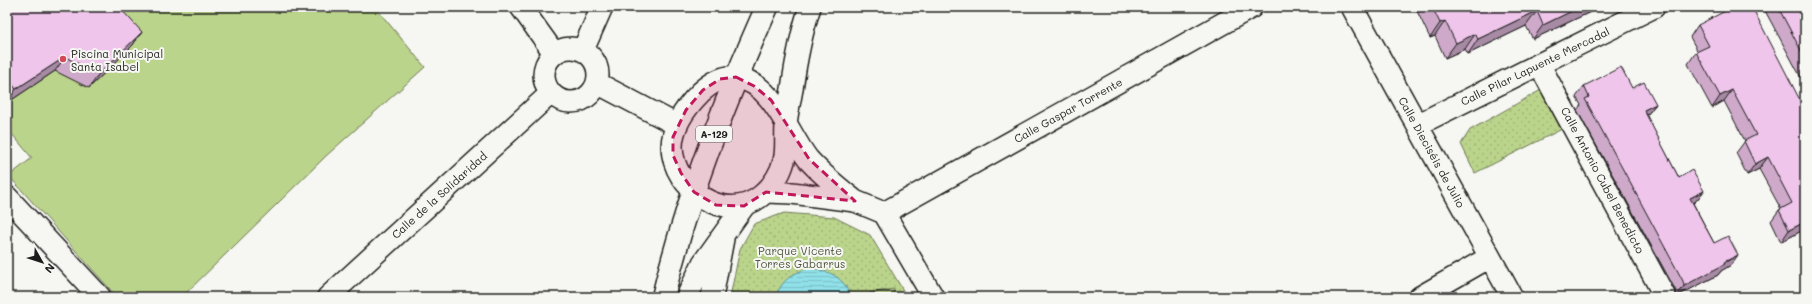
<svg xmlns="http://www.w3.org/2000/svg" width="1812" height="304" viewBox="0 0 1812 304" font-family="Mali,sans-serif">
	<defs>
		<pattern id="park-dots" width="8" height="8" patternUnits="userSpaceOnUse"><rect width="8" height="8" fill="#bbd48b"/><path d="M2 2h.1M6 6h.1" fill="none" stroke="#a0b577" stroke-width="1.8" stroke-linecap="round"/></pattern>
		<pattern id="garden-furrows" width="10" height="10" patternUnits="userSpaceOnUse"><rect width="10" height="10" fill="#bbd48b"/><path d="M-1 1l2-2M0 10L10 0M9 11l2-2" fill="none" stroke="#a0b577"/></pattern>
		<pattern id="water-rules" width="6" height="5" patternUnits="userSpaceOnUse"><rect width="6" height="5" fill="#8fe0e9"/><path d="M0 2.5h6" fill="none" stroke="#7bc0c7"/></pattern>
	</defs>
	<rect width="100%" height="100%" fill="#f6f6f2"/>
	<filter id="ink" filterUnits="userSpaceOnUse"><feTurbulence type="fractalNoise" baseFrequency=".025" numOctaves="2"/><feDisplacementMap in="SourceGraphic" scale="8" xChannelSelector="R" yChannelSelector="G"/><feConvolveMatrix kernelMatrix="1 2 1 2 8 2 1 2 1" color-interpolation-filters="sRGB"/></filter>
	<g filter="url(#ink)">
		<path fill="#bbd48b" stroke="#6c7854" d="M7,7h368l50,60 -99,89 -144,141h-65l-108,-121 23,-18 -25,-30z"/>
		<path fill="url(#park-dots)" stroke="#6c7854" d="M1541,90l21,39 -87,44 -14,-29 9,-14z
			M784,213l50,4 36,18 37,62h-177l10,-48 14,-25z"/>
		<path fill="url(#garden-furrows)" stroke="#6c7854" d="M894,289v8h-24v-4z"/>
		<path fill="url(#water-rules)" stroke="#619297" d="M809,268c19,2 36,9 41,29h-74c5,-17 17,-24 33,-29z"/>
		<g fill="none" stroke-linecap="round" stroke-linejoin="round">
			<defs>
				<path id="street" d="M521,7l33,46
					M810,7c-9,27 -14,54 -18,82 -2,12 -5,24 -6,36 -1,13 1,24 -2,36 -4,14 -12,26 -23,35 -36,29 -88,-7 -89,-49 0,-21 15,-41 29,-55 9,-8 22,-17 35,-15 38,7 51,55 72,82 14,16 31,29 47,42
					M1352,7l160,290
					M544 75a27 27 0 1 1 54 0a27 27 0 1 1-54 0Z
					M583,50l19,-43
					M1539,64l126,233
					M597,83l80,42
					M1417,125l237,-118
					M766,192l26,1 63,8 29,12 49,84
					M7,197l93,100
					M884,213l368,-206
					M328,297l223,-204
					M687,297l16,-34 41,-57
					M712,297l11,-58
					M1420,297l70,-40"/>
				<path id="primary" d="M663,297c24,-100 62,-196 104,-290"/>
			</defs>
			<use href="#street" stroke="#1c1c1c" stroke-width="24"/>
			<use href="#primary" stroke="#1c1c1c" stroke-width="25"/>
			<use href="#street" stroke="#f6f6f2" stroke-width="21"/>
			<use href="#primary" stroke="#f6f6f2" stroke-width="22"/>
		</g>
		<path fill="#cea9ca" stroke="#1c1c1c" d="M7,7l135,25 -10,14 -43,42 -34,-17 -48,32z
			M1415,7h186l-68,32 -7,-13 -58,28 -3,-5 -20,9 -10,-22 -5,2z
			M1763,7h42v78z
			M1698,25l104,79 3,3v122l-24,13 -10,-21 8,-11 2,-1 -22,-40 -12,6 -11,-22 9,-12 -21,-40 -12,7 -24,-44 8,-12h2l-8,-15z
			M1584,86l48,2 24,16 -8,10 -2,1 33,63 25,13 -8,10 -3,2 21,40 17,22 -10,6 -3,4 -41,21 -1,-5 -99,-181 4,-5 -5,-8z"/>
		<path fill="#a78aa4" stroke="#1c1c1c" d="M1580,7h21l-68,32 10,-14z
			M1537,11l-11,15 -58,28 10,-15z
			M1445,21l-10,15 -5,2 10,-15z
			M142,32l-10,14 -43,42 10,-14z
			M1475,34l-10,15 -20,9 11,-15z
			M65,57l-10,14 -48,32 9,-14z
			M1732,90l-8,11 -12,7 8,-12z
			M1656,104l-8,10 -12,6 8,-10z
			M1768,157l-9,12 -12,6 8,-11z
			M1704,191l-8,10 -13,8 7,-11z
			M1805,222v7l-24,13 8,-12z
			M1738,255l-7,10 -10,6 -3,4 -41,21 7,-10z"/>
		<path fill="#efc5eb" stroke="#1c1c1c" d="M7,7h112l23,25 -43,42 -34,-17 -49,32 -9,-12z
			M1432,7h148l-37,18 -6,-14 -59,28 -3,-5 -19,9 -11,-22 -5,2z
			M1733,7h19l50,97 3,3v115l-16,8 -10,-20 13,-7 -24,-46 -13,7 -11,-23 12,-6 -24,-45 -12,6 -24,-44 13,-6 -11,-21z
			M1778,7h27v51z
			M1621,67l11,21 12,-6 12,22 -12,6 35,68 13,-8 12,21 -14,7 24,45 14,-7 10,19 -14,7 1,2 -41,22 -1,-5 -98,-182 4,-2 -5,-11z"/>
	</g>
	<path fill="#c2185b" fill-opacity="0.2" stroke="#c2185b" stroke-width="3" stroke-dasharray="8 5" stroke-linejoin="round" d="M736,77l18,9 17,14 38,59 46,42 -89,-9 -22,14 -28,-1 -22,-13 -13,-19 -8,-18v-18l13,-27 17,-20 17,-11z"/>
	<circle fill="#d1495b" stroke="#f6f6f2" stroke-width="1.5" cx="63" cy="59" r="4"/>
	<g text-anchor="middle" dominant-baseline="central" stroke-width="4" stroke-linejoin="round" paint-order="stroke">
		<rect fill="#f6f6f2" stroke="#5d5d5c" stroke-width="1" x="696" y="126" width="36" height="16" rx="3"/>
		<g font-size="10" font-weight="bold" fill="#1c1c1c">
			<text x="714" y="134">A-129</text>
		</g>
		<g font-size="11" fill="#1c1c1c" stroke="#f6f6f2" text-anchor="start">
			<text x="71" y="53">Piscina Municipal<tspan x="71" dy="13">Santa Isabel</tspan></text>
		</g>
		<g font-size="11" fill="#1c1c1c" stroke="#f6f6f2">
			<text transform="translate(1535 66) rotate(-26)">Calle Pilar Lapuente Mercadal</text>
			<text transform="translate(1068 110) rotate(-29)">Calle Gaspar Torrente</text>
			<text transform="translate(1432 152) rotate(61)">Calle Dieciséis de Julio</text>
			<text transform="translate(1603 180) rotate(62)">Calle Antonio Cubel Benedicto</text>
			<text transform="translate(439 195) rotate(-42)">Calle de la Solidaridad</text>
		</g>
		<g font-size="11" fill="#4c533d" stroke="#f6f6f2">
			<text x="800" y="250">Parque Vicente<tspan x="800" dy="13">Torres Gabarrus</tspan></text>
		</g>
	</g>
	<rect width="1812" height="304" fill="none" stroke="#f6f6f2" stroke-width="24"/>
	<rect x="12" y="12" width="1788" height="280" fill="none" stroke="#1c1c1c" stroke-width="1.5" filter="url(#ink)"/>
	<g transform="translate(42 262) rotate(129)" stroke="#f6f6f2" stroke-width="3" paint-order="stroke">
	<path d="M0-3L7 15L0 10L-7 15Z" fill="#1c1c1c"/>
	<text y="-6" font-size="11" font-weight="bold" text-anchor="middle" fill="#1c1c1c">N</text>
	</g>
</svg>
